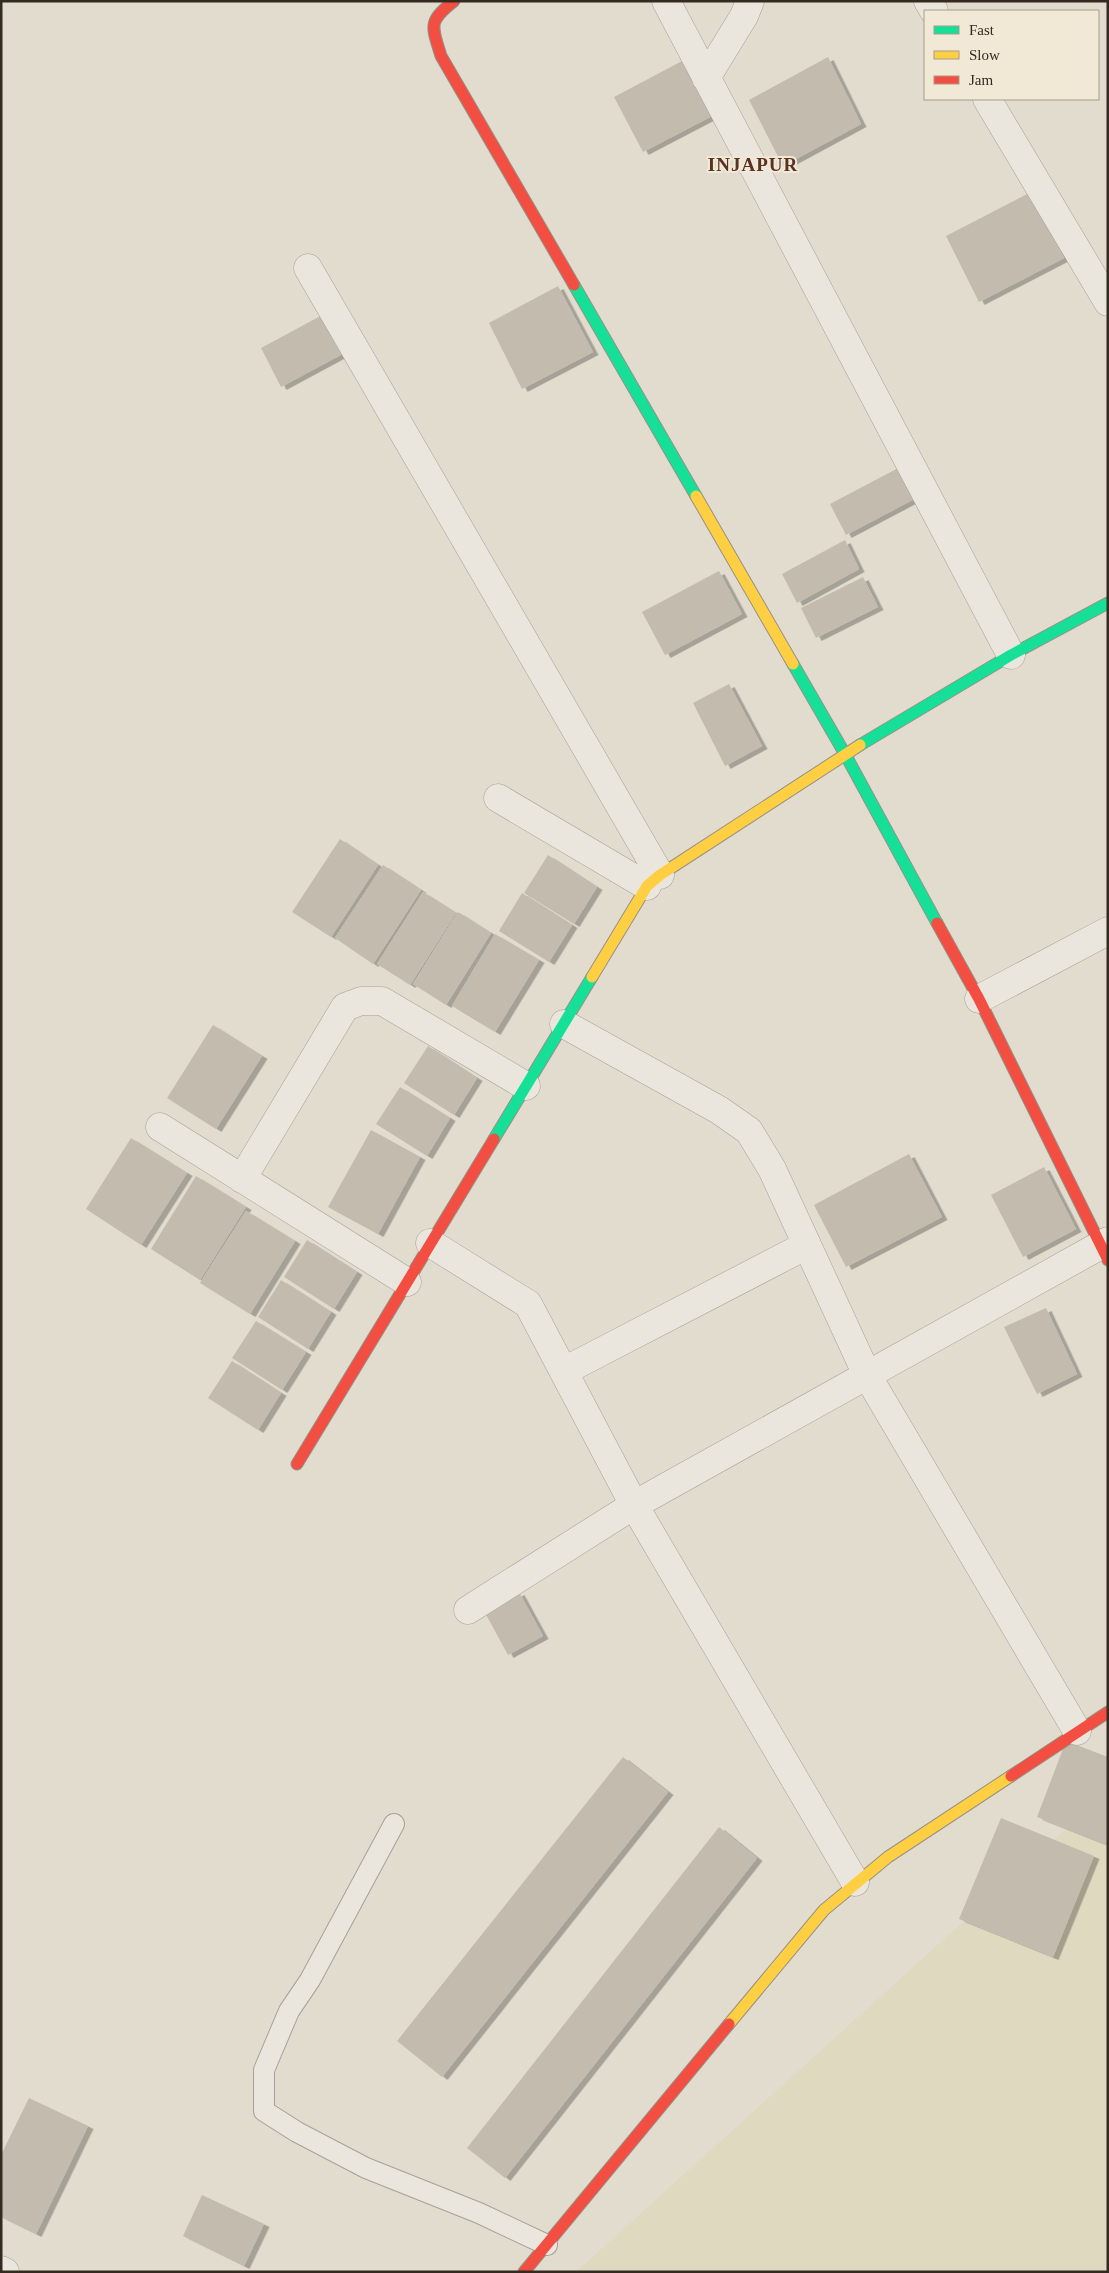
<svg xmlns="http://www.w3.org/2000/svg" width="1109" height="2273" viewBox="0 0 1109 2273" font-family="'Times New Roman',serif">
	<defs>
		<filter id="shadow"><feDropShadow dx="5.5" dy="3" stdDeviation="0" flood-color="#0004"/></filter>
	</defs>
	<rect width="100%" height="100%" fill="#e1dcce"/>
	<path fill="#dfd9c0" d="M1108,1791v481h-532z"/>
	<path fill="#c4bbaf" filter="url(#shadow)" d="M828,57l33,67 -78,42 -34,-66z
		M684,60l28,56 -69,36 -29,-55z
		M1031,192l33,66 -85,44 -33,-66z
		M558,286l35,66 -71,37 -33,-66z
		M326,313l20,39 -65,35 -20,-39z
		M902,466l16,31 -72,38 -16,-31z
		M845,540l14,29 -62,34 -15,-29z
		M719,571l23,43 -77,41 -23,-43z
		M863,577l15,30 -62,31 -15,-30z
		M729,684l33,62 -37,20 -32,-63z
		M340,839l38,26 -47,72 -39,-25z
		M548,855l49,32 -23,37 -50,-31z
		M383,865l38,25 -48,74 -38,-26z
		M423,892l33,21 -46,72 -33,-21z
		M522,893l50,32 -23,37 -50,-31z
		M458,912l33,21 -45,72 -33,-21z
		M495,934l44,26 -44,72 -43,-26z
		M213,1025l49,31 -46,73 -49,-31z
		M428,1046l49,32 -23,37 -50,-32z
		M400,1087l50,31 -23,38 -51,-32z
		M371,1130l49,27 -42,77 -50,-27z
		M131,1138l56,35 -46,72 -55,-36z
		M909,1154l33,63 -96,50 -32,-62z
		M1044,1167l32,62 -53,28 -32,-62z
		M196,1176l50,31 -46,73 -49,-31z
		M246,1211l49,30 -45,73 -50,-31z
		M307,1240l50,32 -23,37 -50,-32z
		M281,1280l50,32 -23,37 -50,-32z
		M1046,1308l31,66 -40,20 -33,-67z
		M256,1321l50,31 -24,38 -50,-32z
		M232,1361l49,32 -23,37 -50,-32z
		M519,1592l24,44 -35,19 -24,-44z
		M1066,1741l42,16v88l-71,-28z
		M623,1757l45,35 -226,285 -45,-36z
		M1001,1818l93,38 -41,101 -94,-38z
		M719,1827l38,31 -252,320 -38,-30z
		M29,2098l59,28 -52,108 -35,-17v-62z
		M202,2195l62,29 -20,42 -61,-30z"/>
	<g fill="none" stroke-linecap="round" stroke-linejoin="round">
		<defs>
			<path id="lane" d="M394,1824l-84,156 -21,31 -25,59v41l33,21 69,36 113,45 68,32"/>
			<path id="street" d="M666,1l345,654
				M928,1l6,10
				M706,78l38,-62 6,-15
				M987,99l121,203
				M308,268l352,607
				M498,798l149,88
				M979,999l129,-68
				M564,1024l155,86 30,21 23,38 95,206 210,356
				M160,1127l247,155
				M242,1179l103,-172 16,-6h21l144,85
				M430,1243l98,61 106,201 221,377
				M564,1371l243,-126
				M468,1610l166,-105 474,-264
				M1,2270l4,2"/>
			<path id="fast" d="M574,285l122,211
				M793,664l52,90 92,169
				M860,745l151,-90 97,-52
				M494,1139l98,-162"/>
			<path id="slow" d="M696,496l97,168
				M592,977l55,-91 13,-11 200,-130
				M729,2024l95,-114 64,-53 123,-81"/>
			<path id="jam" d="M454,1c-27,21 -22,25 -13,55l133,229
				M937,923l42,76 129,261
				M297,1464l197,-325
				M1011,1776l97,-64
				M524,2272l205,-248"/>
		</defs>
		<use href="#lane" stroke="#a6a197" stroke-width="22"/>
		<use href="#street" stroke="#a6a197" stroke-width="29"/>
		<use href="#fast" stroke="#969186" stroke-width="13"/>
		<use href="#slow" stroke="#969186" stroke-width="13"/>
		<use href="#jam" stroke="#969186" stroke-width="13"/>
		<use href="#lane" stroke="#eae6de" stroke-width="20"/>
		<use href="#street" stroke="#eae6de" stroke-width="28"/>
		<use href="#fast" stroke="#16e098" stroke-width="11"/>
		<use href="#slow" stroke="#ffcf43" stroke-width="11"/>
		<use href="#jam" stroke="#f24e42" stroke-width="11"/>
	</g>
	<g text-anchor="middle" dominant-baseline="central" stroke-width="4" stroke-linejoin="round" paint-order="stroke">
		<g font-size="19" font-weight="bold" letter-spacing="1" fill="#5b3124" stroke="#f1e9d5">
			<text x="753" y="164">INJAPUR</text>
		</g>
	</g>
	<rect width="1109" height="2273" fill="none" stroke="#342a20" stroke-width="5"/>
	<rect x="924" y="10" width="175" height="90" fill="#f1e9d5" stroke="#a59d8d"/>
	<rect x="934" y="26" width="25" height="8" fill="#16e098" stroke="#a59d8d"/>
	<text x="969" y="35" font-size="15" fill="#342a20">Fast</text>
	<rect x="934" y="51" width="25" height="8" fill="#ffcf43" stroke="#a59d8d"/>
	<text x="969" y="60" font-size="15" fill="#342a20">Slow</text>
	<rect x="934" y="76" width="25" height="8" fill="#f24e42" stroke="#a59d8d"/>
	<text x="969" y="85" font-size="15" fill="#342a20">Jam</text>
</svg>
